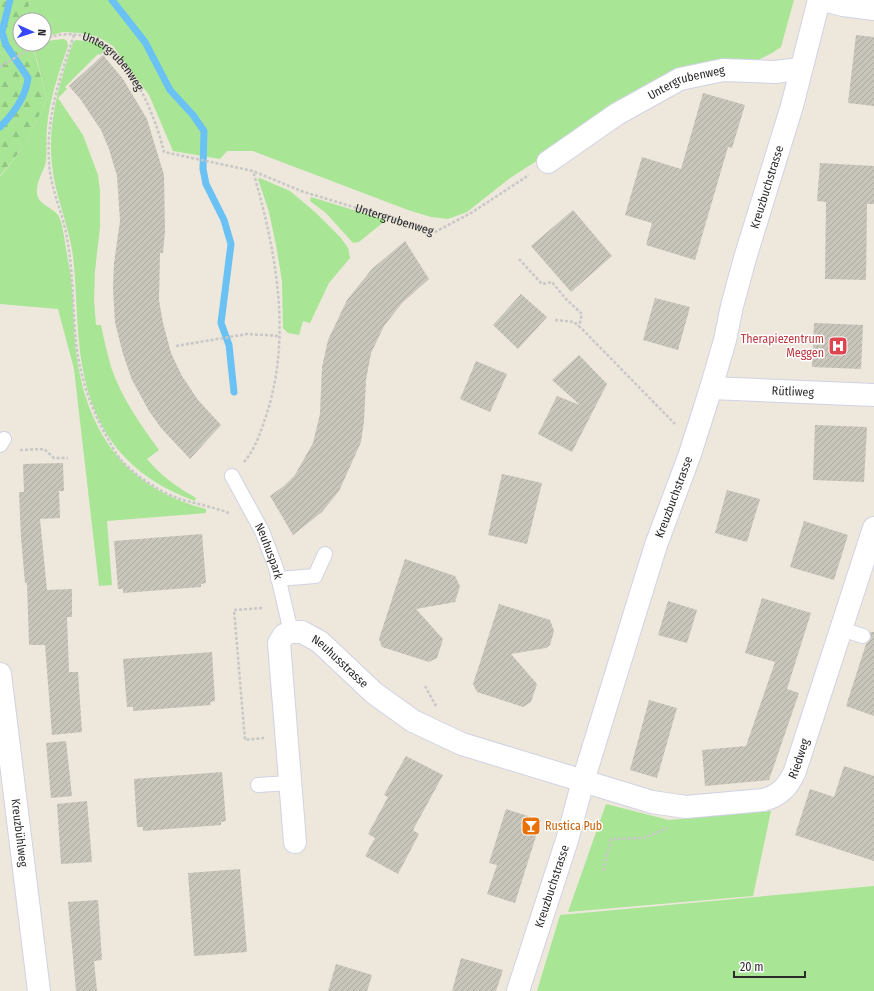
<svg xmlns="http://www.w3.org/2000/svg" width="874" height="991" viewBox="0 0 874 991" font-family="'Fira Sans Condensed',sans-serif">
	<defs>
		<pattern id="forest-firs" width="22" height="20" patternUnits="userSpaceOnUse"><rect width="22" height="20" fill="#a8e695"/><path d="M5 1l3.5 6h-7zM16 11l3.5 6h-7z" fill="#91c581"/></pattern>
		<pattern id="building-hatch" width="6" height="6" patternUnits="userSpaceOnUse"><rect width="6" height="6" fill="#c8c5ba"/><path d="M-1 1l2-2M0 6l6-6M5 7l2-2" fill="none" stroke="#aca9a0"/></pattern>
	</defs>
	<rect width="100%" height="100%" fill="#ede7dc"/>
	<path fill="#a8e695" d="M31,0h763l-13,47 -9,6 -24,12 -109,30 -129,83 -43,34 -19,7 -17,-2 -23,-7 -155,-59h-26l-7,8 -47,-8 -24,-56 -36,-49 -15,-9 -17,-4 -18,-1 -19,5v-17h-18l-1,-4z
		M64,39l3,2 1,5c-9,26 -19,54 -21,82 -1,11 0,22 -1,33 -2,11 -10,20 -9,31 0,12 13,14 20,22 4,4 6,16 7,22 2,14 5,28 7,42 3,27 2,54 6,81 12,78 52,130 129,150v4l-99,8 5,64 -13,1 -25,-217 -16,-60 -58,-5v-127l25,-32 22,-46 -13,-50 12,-8z
		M76,40l19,2 11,6 -6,7 -2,-1 -33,33 2,2 -9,9 25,37 15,40 2,16v36l-5,44 -1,29 2,25h5c3,14 6,28 10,42 10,30 29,57 48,83l-12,9c14,17 30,28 49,39l-1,3c-66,-24 -101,-67 -113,-136 -6,-36 -5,-73 -9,-109 -4,-31 -18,-60 -21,-91 -5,-42 8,-84 21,-123z
		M260,178l30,13 25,21 26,26 7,10 2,10 -21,25 -19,40 -7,-2 -4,14 -11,-2 -5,-5 -1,-47 -6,-36 -7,-33 -11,-33z
		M311,197l75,23 -27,22 -6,1 -27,-30 -16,-12z
		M606,804l63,16 102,-9 -18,85 -185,16z
		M874,886v105h-337l23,-76z"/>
	<path fill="url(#forest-firs)" d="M0,0h31l-6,16 1,4h-6v24h12l15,55 -22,46 -25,31z"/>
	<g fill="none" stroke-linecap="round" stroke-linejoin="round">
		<path stroke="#6ac1f4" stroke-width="7" d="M112,0l33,42 25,48 23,25 11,16 -1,38 3,15 18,36 7,24 -10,79 8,22 5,47
			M0,127c13,-13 26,-30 28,-49l-22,-33 -4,-13 8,-32"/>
	</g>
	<path fill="url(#building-hatch)" d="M856,35l18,2v69l-26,-3z
		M103,55l20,24 24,40 17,56 1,56 -2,22h-3l-1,47 4,23 8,30 11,23 16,24 23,25 -31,34 -29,-31 -12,-17 -17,-31 -9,-26 -8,-32 -2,-34 1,-25 6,-42 -3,-45 -8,-27 -8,-19 -20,-30 -12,-14z
		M703,93l42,12 -13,43 -4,-1 -33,113 -49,-15 6,-22 -27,-8 17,-58 39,12z
		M820,163l54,3v38h-7l-1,76 -41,-1 1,-77 -9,-1z
		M573,210l39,46 -41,36 -40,-46z
		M405,241l24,38 -27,24 -18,23 -13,27 -5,27 -2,41 -3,21 -22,49 -17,21 -29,23 -23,-39 14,-10 11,-11 18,-32 7,-29 2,-47 6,-27 19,-40 25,-31z
		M521,294l26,23 -29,32 -25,-24z
		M655,298l35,9 -12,43 -35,-10z
		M814,323l49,2 -2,44 -49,-2z
		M579,355l28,29 -35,68 -34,-18 19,-38 23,9 -28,-25z
		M476,361l31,13 -17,38 -30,-13z
		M815,425l52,2 -3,55 -51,-2z
		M63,463l1,28h-5l1,27 -20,1 7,71 25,-1v28h-5l2,55h9l4,60 -30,3 -7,-90h-16l-2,-62h-2l-4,-46 -2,-45h5l-1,-28z
		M502,474l40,9 -15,61 -39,-9z
		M727,490l33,9 -13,43 -32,-9z
		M804,521l44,14 -14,45 -44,-13z
		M202,534l4,49 -5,1v3l-78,6v-4h-5l-4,-48z
		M405,559l50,17 5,10 -5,16 -39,7 27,30 -6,19 -8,4 -47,-15 -3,-8z
		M762,598l49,15 -24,76 12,4 -30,87 -64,6 -3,-36 44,-4 29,-84 -30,-9z
		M668,601l29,9 -10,33 -29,-8z
		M499,604l51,16 4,11 -4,14 -4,3 -35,6 26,30 -6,18 -8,5 -46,-15 -4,-8z
		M870,632h4v84l-28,-10 20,-62 5,-5z
		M212,652l3,49 -5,1 1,3 -78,6v-4h-6l-4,-48z
		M649,700l28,8 -20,70 -27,-8z
		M66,741l6,55 -21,2 -5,-55z
		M406,756l37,19 -30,55 6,4 -21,40 -33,-18 10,-18 -7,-4 20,-37 -4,-2z
		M844,766l30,10v85l-79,-26 15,-46 24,8z
		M222,772l4,49 -5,1v3l-78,6v-4h-6l-3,-48z
		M87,801l5,61 -31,2 -4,-60z
		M506,809l35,11 -26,83 -28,-9 10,-29 -8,-2z
		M240,869l7,83 -53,4 -6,-83z
		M98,900l4,60 -8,1 3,30h-21l-8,-89z
		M461,958l42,12 -7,21h-44z
		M336,964l36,11 -5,16h-39z"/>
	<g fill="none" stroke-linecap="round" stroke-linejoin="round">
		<defs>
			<g id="lane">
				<path d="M0,445l4,-6"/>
				<path id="s2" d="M232,476l30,55 14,37 15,64"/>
				<path d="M278,579l37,-3 10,-22"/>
				<path d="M841,629l22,7"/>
				<path d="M258,785l32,-2"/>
			</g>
			<g id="street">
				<path d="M824,0l19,5 31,4"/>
				<path id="s3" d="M548,162l69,-48 63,-35 43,-9 52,2 25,-3"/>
				<path id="s4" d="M711,388l163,7"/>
				<path id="s5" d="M0,674l39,317"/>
				<path id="s6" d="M295,842l-16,-199 5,-8 7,-3h11l18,10 54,51 39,28 49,23 190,58 34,5 77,-7c16,-4 25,-13 32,-29l79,-243"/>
			</g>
			<g id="secondary">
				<path id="s7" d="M518,991l50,-154 15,-56 73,-236 34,-91 21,-66 14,-48 7,-34 13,-48 47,-152 27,-106"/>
			</g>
		</defs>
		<use href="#lane" stroke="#d1d2e4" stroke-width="16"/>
		<use href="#street" stroke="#d1d2e4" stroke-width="24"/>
		<use href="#secondary" stroke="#d1d2e4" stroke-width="24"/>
		<g stroke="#c8c8c8" stroke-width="2.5" stroke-dasharray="3 2" stroke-linecap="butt">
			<path d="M74,35c-14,41 -28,83 -25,127 1,26 14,51 18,76 7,37 5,75 10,112 4,28 13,55 26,80 6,10 11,22 19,31 15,16 38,31 58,38 16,5 33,8 49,14"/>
			<path id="s1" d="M44,39c69,-26 107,60 120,113l89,19 48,20 134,41 36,-19 58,-38"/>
			<path d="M0,67l37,-23"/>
			<path d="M519,259l23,25 10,-2 14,17 16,15 -3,12"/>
			<path d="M555,320l19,2 8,7 93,95"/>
			<path d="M176,346l71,-12 32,2"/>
			<path d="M20,450l24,-1 10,9h14"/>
			<path d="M244,462c10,-11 16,-28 21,-43 28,-81 11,-168 -12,-248"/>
			<path d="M262,608l-28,2 11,130 19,-2"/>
			<path d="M425,686l11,20"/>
			<path d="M603,871l8,-32 33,-1 24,-10"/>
		</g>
		<use href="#lane" stroke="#fff" stroke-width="14"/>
		<use href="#street" stroke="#fff" stroke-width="22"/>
		<use href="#secondary" stroke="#fff" stroke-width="22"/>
	</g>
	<defs>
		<symbol id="hospital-square" viewBox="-11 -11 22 22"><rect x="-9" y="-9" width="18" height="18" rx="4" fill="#e0444e" stroke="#fff"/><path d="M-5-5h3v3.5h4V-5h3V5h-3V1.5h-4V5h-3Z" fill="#fff"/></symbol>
		<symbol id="bar-square" viewBox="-11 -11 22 22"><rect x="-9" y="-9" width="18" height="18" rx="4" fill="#e8710a" stroke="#fff"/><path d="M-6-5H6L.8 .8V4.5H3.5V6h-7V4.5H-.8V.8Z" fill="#fff"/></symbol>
	</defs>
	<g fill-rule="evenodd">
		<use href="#hospital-square" x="827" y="335" width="22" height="22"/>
		<use href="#bar-square" x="520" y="815" width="22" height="22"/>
	</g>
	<g text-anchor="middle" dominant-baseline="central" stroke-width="3" stroke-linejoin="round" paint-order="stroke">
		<g font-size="12" fill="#2a2a2a" stroke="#fff">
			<text stroke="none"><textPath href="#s1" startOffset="80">Untergrubenweg</textPath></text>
			<text stroke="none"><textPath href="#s3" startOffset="161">Untergrubenweg</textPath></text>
			<text stroke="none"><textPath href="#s7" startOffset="842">Kreuzbuchstrasse</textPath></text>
			<text stroke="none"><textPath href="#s1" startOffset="428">Untergrubenweg</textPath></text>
			<text stroke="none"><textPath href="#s4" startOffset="82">Rütliweg</textPath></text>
			<text stroke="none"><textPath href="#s7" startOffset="518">Kreuzbuchstrasse</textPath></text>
			<text stroke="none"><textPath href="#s2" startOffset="84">Neuhuspark</textPath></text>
			<text stroke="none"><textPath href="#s6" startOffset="276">Neuhusstrasse</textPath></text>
			<text stroke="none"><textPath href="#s6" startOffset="793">Riedweg</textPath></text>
			<text stroke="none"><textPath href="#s5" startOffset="160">Kreuzbühlweg</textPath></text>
			<text stroke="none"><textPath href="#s7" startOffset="110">Kreuzbuchstrasse</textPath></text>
		</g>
		<g font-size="12" fill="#be3a42" stroke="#fff" text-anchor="end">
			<text x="824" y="339">Therapiezentrum<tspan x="824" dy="14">Meggen</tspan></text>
		</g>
		<g font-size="12" fill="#c56008" stroke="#fff" text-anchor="start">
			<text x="545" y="826">Rustica Pub</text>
		</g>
	</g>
	<g transform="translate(32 32) rotate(93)"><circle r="19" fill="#ffffff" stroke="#aaaaaa"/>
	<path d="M0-3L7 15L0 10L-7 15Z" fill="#3747ff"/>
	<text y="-6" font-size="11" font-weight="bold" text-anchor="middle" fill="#2a2a2a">N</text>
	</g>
	<path d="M734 971v6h71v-6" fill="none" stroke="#2a2a2a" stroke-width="2"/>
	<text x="740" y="971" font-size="12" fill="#2a2a2a" stroke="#ffffff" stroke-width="3" paint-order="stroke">20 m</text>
</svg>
